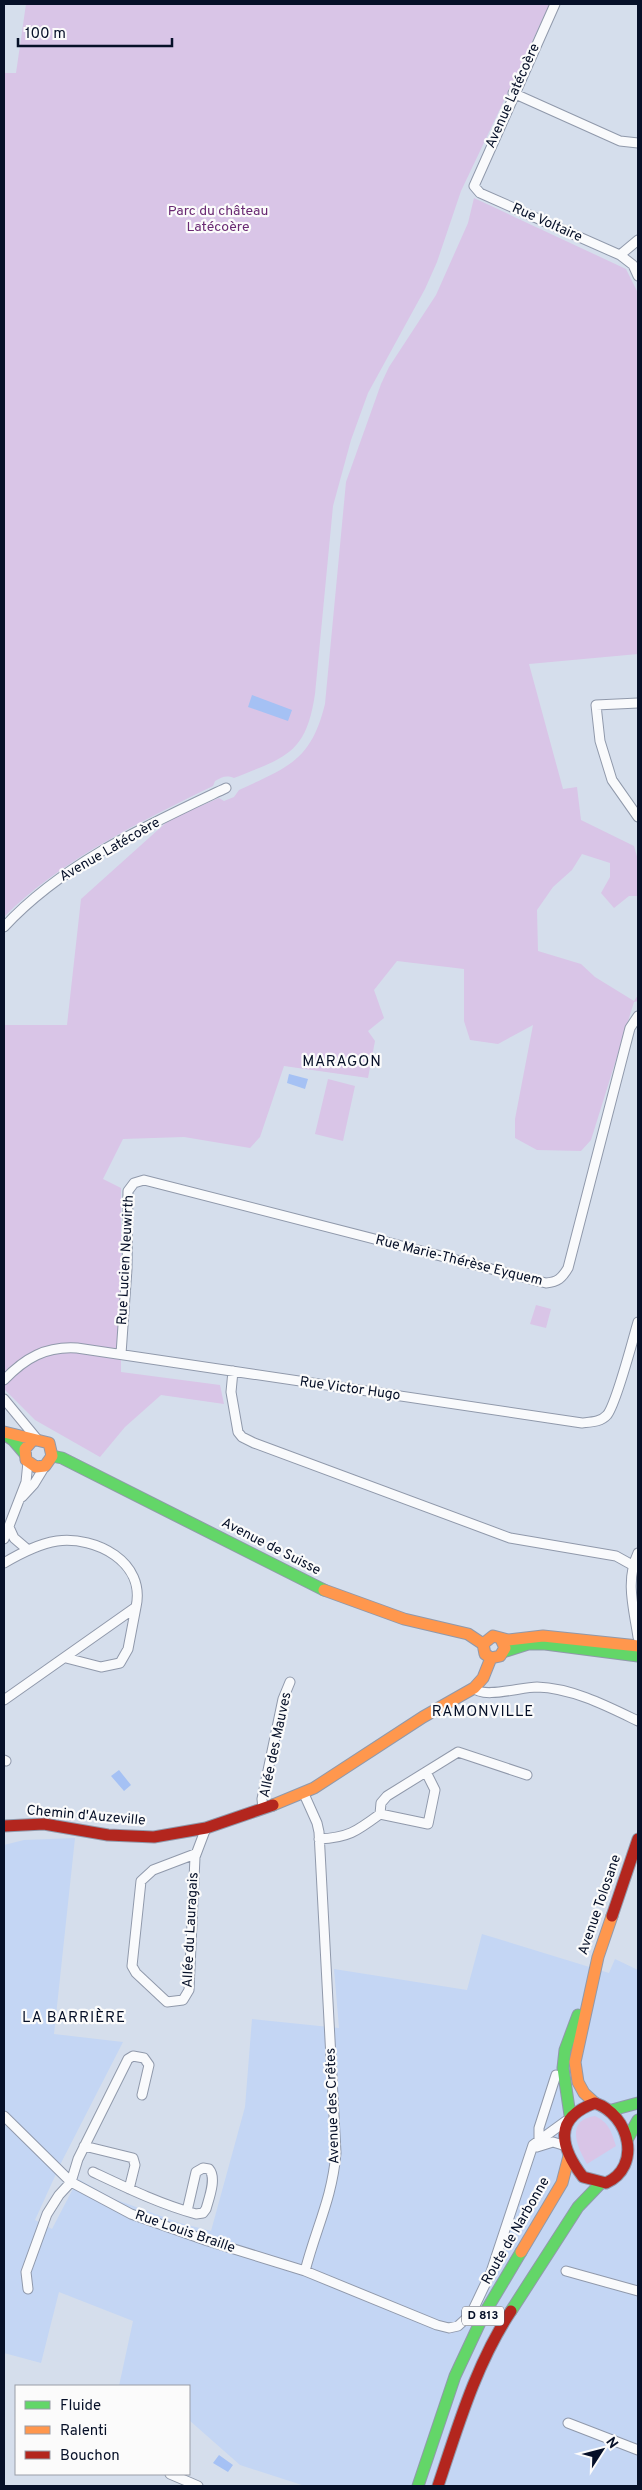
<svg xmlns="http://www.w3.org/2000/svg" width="642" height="2490" viewBox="0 0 642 2490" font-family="Overpass,sans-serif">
	<rect width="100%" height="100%" fill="#d5deec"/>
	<path fill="#c4d6f4" d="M75,1838l-21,196 69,8 -62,121 -26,57 17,9 26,-50 36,20 66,24 31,8 34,-124 7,-88 87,9 -5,-59 133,21 15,-56 127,39 6,-14 23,11v516h-333l-65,-21 -51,-45v-34h-70l14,-65 -74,-29 -18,71 -37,-10v-508l20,-5z"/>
	<path fill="#d9c5e7" d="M26,4h524l-89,187 -24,71 -12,27 -57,104 -17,47 -18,66 -18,188c-9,60 -29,63 -81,84 -8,-3 -12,-1 -19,3l-2,5c-71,35 -153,74 -209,131v-844h12z
		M474,198l152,71 12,24v361l-109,10 34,125 14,-2 4,33 53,26 4,14v36h-9l-15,12 -13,-15 9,-16v-14l-28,-9 -10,16 -19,17 -16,23 1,41 43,13 14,13 39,24 4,-6v6l-4,1 -43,138 -10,11 -44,-1 -22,-12v-19l18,-94 -35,19 -28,-4 -6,-19v-52l-67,-8 -23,29 10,28 -16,13 7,10 -7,37 -84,-12 -24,71 -10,11 -66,-11 -61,2 -20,40 18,9v184l99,13 4,19 -63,-9 -36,32 -25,30 -65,-37 -31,-31v-364h63l14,-126 89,-80 49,-21 5,3 10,-4 5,-7c49,-23 72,-29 86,-86l21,-222 35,-98 8,-17 47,-72 32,-72z
		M328,1079l27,7 -12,55 -28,-7z
		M536,1305l15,4 -5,19 -16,-4z
		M595,2116c14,6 17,17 21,30l-29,18c-10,-17 -22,-44 8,-48z"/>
	<path fill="#a5c1f4" d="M252,695l40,15 -4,11 -40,-14z
		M289,1074l19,5 -3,10 -18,-6z
		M119,1770l12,15 -7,6 -13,-15z
		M219,2455l14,10 -5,7 -15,-9z"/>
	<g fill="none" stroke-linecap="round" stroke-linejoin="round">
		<defs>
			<path id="street" d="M555,4l-81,182 6,7 140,62 13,10 5,11
				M513,93l107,48 18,2
				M620,255l18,-15
				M638,703l-42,2 4,36 12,39 26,37
				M4,927c59,-64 144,-102 222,-139
				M121,1354l6,-85 1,-78 6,-8 10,-3 402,103c12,-1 16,-5 22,-15l62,-240 8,-12
				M233,1371l-2,21 7,40 4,5 12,6 256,95 106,18 18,10
				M4,1380c21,-22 42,-34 73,-32l505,75c9,-1 19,-1 25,-8 9,-10 26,-76 31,-93
				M4,1399l33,40
				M22,1497l12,-13 11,-18
				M9,1527l5,11 14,12
				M4,1539l22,-57 2,-20
				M638,1553c-13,28 -4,56 0,84
				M4,1563c17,-10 34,-19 53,-22 39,-5 89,21 79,66l-132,93
				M66,1658l35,9 19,-4 8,-14 8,-42
				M474,1688c9,11 47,-1 63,-1 35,1 70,19 101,34
				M4,1760l2,1
				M304,1794l13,29 2,9 17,321c-4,46 -20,75 -31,118
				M263,1809l-1,-10 21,-100 7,-17
				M380,1814l1,-11 6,-7 71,-44 69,23
				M319,1839c29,-1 38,-8 61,-25l48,10 7,-34 -9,-18
				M195,1854l-42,16 -12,11 -9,85 4,7 31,29 16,-2 6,-10 6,-133 11,-29
				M4,2116l67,66 60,32 77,27 97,30 132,54 12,3 9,-2 13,-12 20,-42 42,-127 33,-24
				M539,2140v-12l17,-53
				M84,2146l49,12 2,7 -6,24
				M537,2147l16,-5 13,4
				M93,2172c34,16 67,32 103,42l7,-1 3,-4c3,-11 11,-31 3,-40l-6,-1 -7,4 -9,39
				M566,2271l72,20
				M28,2289l-2,-17 21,-58 12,-19 12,-13 7,-23 50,-100 5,-3 11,2 5,7 -7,30
				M568,2423l70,27
				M170,2474l28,12"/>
			<path id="fast" d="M4,1434l9,6 12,14
				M52,1456l10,2 262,132
				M503,1652l25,-8h17l93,12
				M612,2110l26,-7
				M570,2115l-7,-47 2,-18 13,-35
				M628,2138l10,-18
				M511,2311l67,-104 23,-24
				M418,2486l37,-110 29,-62 37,-62"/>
			<path id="slow" d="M4,1432l45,11 3,13 -7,10 -9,1 -10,-7 -1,-11 7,-8
				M324,1590l80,29 64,15 15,10
				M501,1639l4,9 -5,8 -9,2 -6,-4 -2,-10 10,-8 15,4 35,-4 95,10
				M273,1805l41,-17 109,-71 51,-29 9,-10 8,-20
				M595,2103l-11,-10 -6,-11 -3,-20 23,-105 14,-41
				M521,2252l41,-69 7,-27"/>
			<path id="jam" d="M4,1826l40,-2 64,11 46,2 52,-9 67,-23
				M612,1916l26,-77
				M595,2103c35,12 47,64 11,80l-23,-6c-23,-30 -30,-59 12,-74z
				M438,2486c20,-60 38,-122 73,-175"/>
		</defs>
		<use href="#street" stroke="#9099ab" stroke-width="11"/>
		<use href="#fast" stroke="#9099ab" stroke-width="13"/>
		<use href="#slow" stroke="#9099ab" stroke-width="13"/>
		<use href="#jam" stroke="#9099ab" stroke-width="13"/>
		<use href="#street" stroke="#f9fafc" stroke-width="9"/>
		<use href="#fast" stroke="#63d668" stroke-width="11"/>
		<use href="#slow" stroke="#ff974d" stroke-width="11"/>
		<use href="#jam" stroke="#b3261e" stroke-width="11"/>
	</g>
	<g text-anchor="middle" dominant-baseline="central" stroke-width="4.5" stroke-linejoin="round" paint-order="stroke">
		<rect fill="#fbfbfb" stroke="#505667" stroke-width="1" x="462" y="2306.5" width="42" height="19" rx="4"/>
		<g font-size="12" font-weight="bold" fill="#061028">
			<text x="483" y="2316">D 813</text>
		</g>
		<g font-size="14" fill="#061028" stroke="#fbfbfb">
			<text transform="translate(513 96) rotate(-66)">Avenue Latécoère</text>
			<text transform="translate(547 223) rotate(24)">Rue Voltaire</text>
			<text transform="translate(110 850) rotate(-30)">Avenue Latécoère</text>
			<text transform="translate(126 1260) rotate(-87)">Rue Lucien Neuwirth</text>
			<text transform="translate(459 1261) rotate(14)">Rue Marie-Thérèse Eyquem</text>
			<text transform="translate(350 1389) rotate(8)">Rue Victor Hugo</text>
			<text transform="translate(271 1547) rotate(27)">Avenue de Suisse</text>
			<text transform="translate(276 1745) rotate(-78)">Allée des Mauves</text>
			<text transform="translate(86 1816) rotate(5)">Chemin d'Auzeville</text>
			<text transform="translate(600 1905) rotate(-71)">Avenue Tolosane</text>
			<text transform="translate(191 1930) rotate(-87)">Allée du Lauragais</text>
			<text transform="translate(333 2106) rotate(-92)">Avenue des Crêtes</text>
			<text transform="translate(516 2231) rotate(-60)">Route de Narbonne</text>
			<text transform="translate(185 2232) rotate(19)">Rue Louis Braille</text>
		</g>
		<g font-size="14" fill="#6a2a73" stroke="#fbfbfb">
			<text x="218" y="211">Parc du château<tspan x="218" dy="16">Latécoère</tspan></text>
		</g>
		<g font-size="15" letter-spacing="1" fill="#061028" stroke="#fbfbfb">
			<text x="342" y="1062">MARAGON</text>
			<text x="483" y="1712">RAMONVILLE</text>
			<text x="74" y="2018">LA BARRIÈRE</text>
		</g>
	</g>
	<rect width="642" height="2490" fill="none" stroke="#061028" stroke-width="10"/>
	<rect x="15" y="2385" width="175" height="90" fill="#fbfbfb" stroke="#999da7"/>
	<rect x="25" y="2401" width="25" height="8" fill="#63d668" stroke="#999da7"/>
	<text x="60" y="2410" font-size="15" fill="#061028">Fluide</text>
	<rect x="25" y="2426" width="25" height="8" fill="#ff974d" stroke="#999da7"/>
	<text x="60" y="2435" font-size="15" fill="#061028">Ralenti</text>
	<rect x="25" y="2451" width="25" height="8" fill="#b3261e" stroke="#999da7"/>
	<text x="60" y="2460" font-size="15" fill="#061028">Bouchon</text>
	<g transform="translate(602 2450) rotate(54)" stroke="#fbfbfb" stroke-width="4" paint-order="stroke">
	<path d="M0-4L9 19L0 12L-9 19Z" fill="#061028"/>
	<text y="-8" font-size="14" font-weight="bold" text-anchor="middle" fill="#061028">N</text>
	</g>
	<path d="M18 38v8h154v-8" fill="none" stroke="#061028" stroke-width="2.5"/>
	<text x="25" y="38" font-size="15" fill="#061028" stroke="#fbfbfb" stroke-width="4" paint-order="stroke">100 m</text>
</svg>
